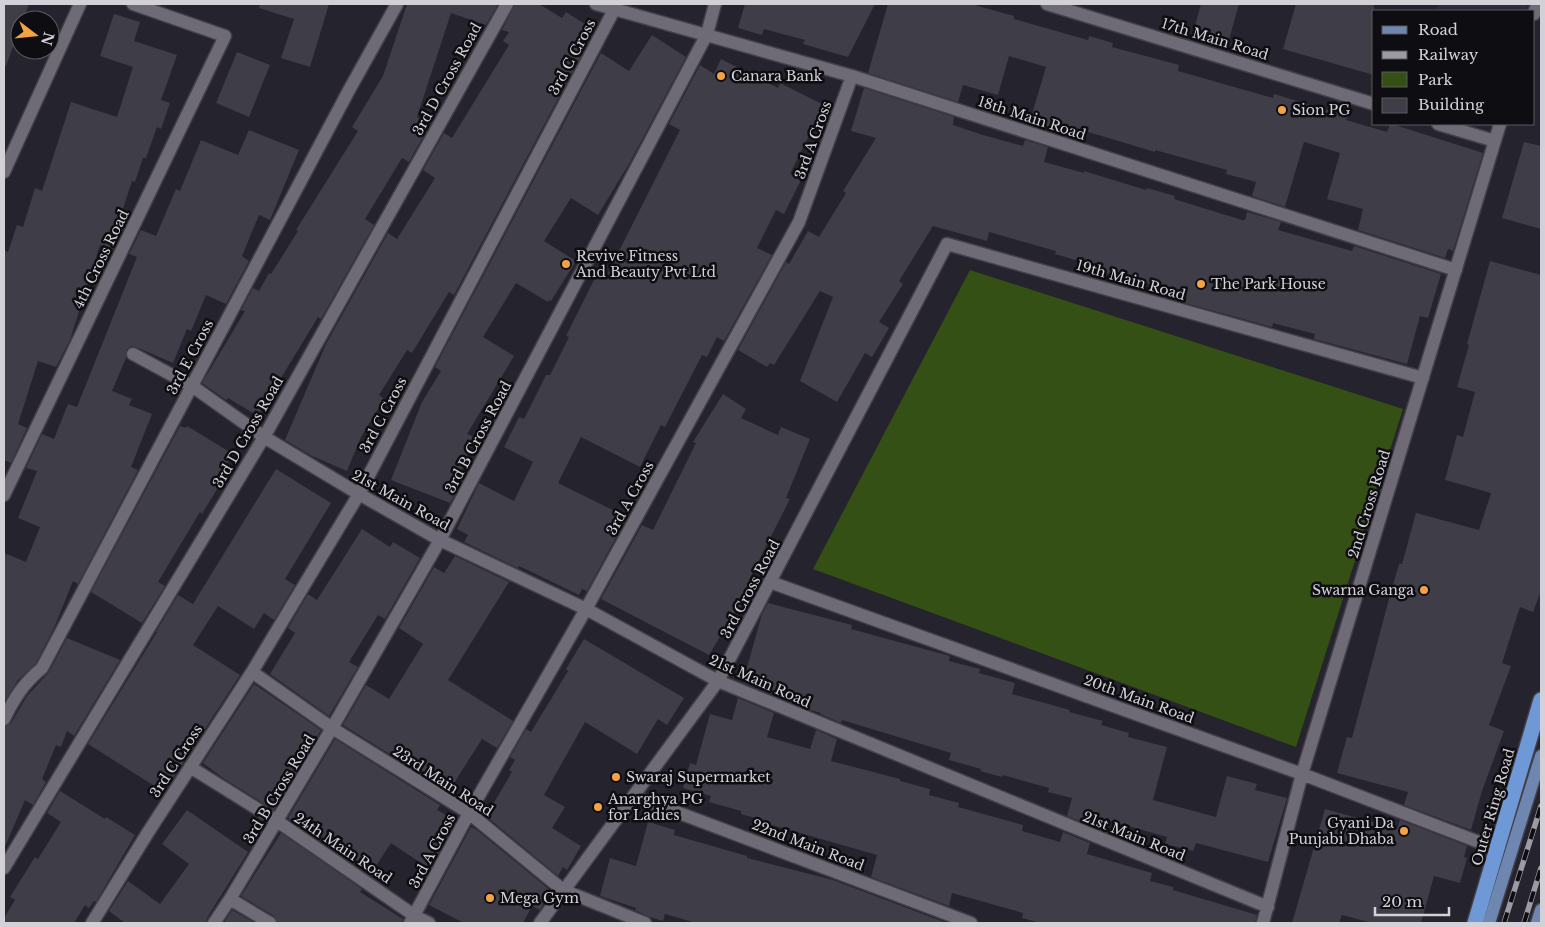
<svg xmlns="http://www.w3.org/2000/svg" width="1545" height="927" viewBox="0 0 1545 927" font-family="'Libre Baskerville',serif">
	<rect width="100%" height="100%" fill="#25232d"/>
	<path fill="#2f2b3b" d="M1439,4h89l-2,7h-90z"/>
	<path fill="#355014" d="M970,270l433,139 -107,338 -483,-178z"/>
	<path fill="#3f3d48" d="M4,4h25l-6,16h-3v8l-14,38 -2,-1z
		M260,4h69l-19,63 -29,-9 13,-39 -35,-11z
		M407,4h91l-12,21 -35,-12 -34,104 13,7 -21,38 -7,-4 -37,61 9,6 -53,94 -3,-2 -60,99 -30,-18 -2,2 -24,-17 43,-72 -4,-1 12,-22 6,3 10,-18 2,1 27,-43 -2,-1 62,-99 -6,-4 31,-51z
		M515,4h24l23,14 4,-6 27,17 -9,14 3,1 -133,251 -5,-3 -37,61 -5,-3 -28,45 5,4 -23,38 -14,34 -35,-15 -27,-16 41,-96 62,-111 9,6 38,-61 -12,-8 21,-37 8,5 57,-93 -6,-4 6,-9 -7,-2z
		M745,4h130l-27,53 -45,-13 2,-4 -41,-11 -2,6 -24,-7z
		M888,4h83l43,12v3l74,21 1,-4 24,7 -1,4 67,18 -1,6 95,27 1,-4 74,22 -2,4 41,12 3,-8h2l91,29 -30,98 -5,-2 -3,9 -87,-28 5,-21 -36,-10 13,-46 -36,-11 -19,65 -33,-11 4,-14 -30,-8 1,-4 -72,-20v2l-100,-30 -3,10 -23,-8 17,-57 -37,-11 -11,39 -35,-10 -5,17 -90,-29z
		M1201,4h38l-11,39 -35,-10z
		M1296,4h78v71l-91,-26z
		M114,14l26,8 -6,19 43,14 -16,45 9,3 -9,26 -4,-2 -11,31h-3l-8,24 -3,-1 -13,40 7,3 -13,25 -13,-4 -30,95 -14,27 -18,-6 -20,63 9,4 -16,35 -7,-3v-210l4,2 9,-27 6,2 12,-39 7,3 29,-89 46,15 16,-50 -33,-11z
		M652,35l34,22 -57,107 -31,51 -27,-17 -27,43 32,20 -25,40 -2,-1 -1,2 -32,-19 -33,54 31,19 -47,78 7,3 -14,37 5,2 -15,27 -59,-23 31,-78 19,-31 -6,-4 1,-2 165,-312 28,18z
		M237,52l33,13 -21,52 -33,-14z
		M721,59l57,29 2,-5 44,22 -34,69 11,6 -17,34 -8,-4 -19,38 15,7 -48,86 -7,-4 -10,20 -5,-2 -37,72 -4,-2 -21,42 -59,-30 -23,46 69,34 -40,74 -5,-2 -3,6 -60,-29 -1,2 -54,-26 4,-7 -11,-6 22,-46 35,18 19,-39 -29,-15 15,-30 5,2 22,-44h4l19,-38 -3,-1 31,-62 8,5 12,-24 63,-125 -11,-6 31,-59 14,9z
		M864,88l90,29 -1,8 30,10 40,11 2,-6 23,7 -4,15 40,11v-2l62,19 1,-2 28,8 -1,3 68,21h3l2,-8 34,10 -3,8 74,21 2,-5 87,28 -13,44 -8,-2 -13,48 -93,-25 1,-5 -42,-11 -1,4 -87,-24 2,-8 -44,-13v3l-25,-7 1,-1 -31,-9 1,-4 -34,-10 1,-3 -67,-19 -2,9 -54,-15 -34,55 4,3 -24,38 10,6 -17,29 -7,-4 -28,49 -37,-21 33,-84 -13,-6 -46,74 -4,-2 -3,4 -29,-17 48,-88 3,2 19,-33 11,6 27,-44 -3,-2 33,-53 -25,-7z
		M249,130l50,20 -29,70 -11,-5 -17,41 7,5 -23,43 -20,-9 -15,36 -4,-2 -14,34 -37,-16 -5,-1 -5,4v8l-14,33 20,8 -3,6 23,9 -21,53 7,3 -60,114 -5,-3 -19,47 -18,35 -18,17 -14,22v-149l22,9 14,-35 -22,-9 19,-47 -11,-3 16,-34 12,5 14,-35 9,3 60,-150 -8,-3 12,-24 15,6 20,-47 4,2 21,-51 37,15z
		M1524,142l17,4v83l-39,-11z
		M1490,261l51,14v316l-8,21 -13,-5 -18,56 9,3 -22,59 15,6 -22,60 -11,39 -67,-25 4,-13 -71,-19 10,-36 5,1 37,-139 10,-35h3l14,-51 63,17 12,-37 -46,-13 12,-45 6,2 12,-45 -18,-5 12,-42 -2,-1z
		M723,394l23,15 -5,9 37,17 3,-8 29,12 -24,59 4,1 -41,81 3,2 -14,29 -2,-1 -27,45 -108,-56 41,-74 11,5 43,-87 -3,-1z
		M180,426l6,2 1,-2 46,28 -18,29 4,3 -17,28 -2,-2 -42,70 7,4 -23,37 -51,-31z
		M276,469l55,34 -46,76 10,6 -21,35 -10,-7 -10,16 -36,-23 -25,39 47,30 -76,117 -76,-48 69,-112h-1l22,-37 15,9z
		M362,529l28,18 3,-5 27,16 -35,61 -7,-4 -29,47 9,5 -29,49 -59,-42 25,-41 -7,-5 20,-34 9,6z
		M455,556l54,26 -61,98 65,41 -16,27 -15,-9 -33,52 -106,-66 23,-40 23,14 34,-55 -24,-16 35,-61 10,6z
		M768,603l84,22 -1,4 99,27 -1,5 31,8 -1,4 36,10 -3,11 58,16 -1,2 34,9 -2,4 28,8 -1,4 39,10 -14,53 63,17 11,-41 30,8 -2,6 32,8 -19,64 -72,-19 -3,8 -28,-7 2,-7 -70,-20 -2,10 -28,-11 5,-18 -24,-6 1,-4 -46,-13 -1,2 -22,-6 1,-2 -32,-9 2,-7 -109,-33 -1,3 -21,-9 1,-1 -14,-4 -64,-27 19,-68z
		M67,638l53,22 -46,76 -7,-5 -6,16 -5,-2 -14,34 4,3 -13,23 -8,-5 -21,49v-122l7,-4 16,-27 22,-24z
		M584,639l100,59 -17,27 -9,-6 -21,35 -52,-32 -41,73 21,12 -13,21 29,18 -14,24 -4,-3 -5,9 -72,-60 26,-44 -3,-2 6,-10 -5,-3 16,-28 5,3 37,-61 -2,-2z
		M254,684l67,46 -47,80 -51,-32 -20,-15z
		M738,698l36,15 -7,24 43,12 6,-19 21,9 -6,22 69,18v2l30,8 -1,6 30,8 -1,4 65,18 -1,6 38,11 3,-10 27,11 -3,11 65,19 -2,8 23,6v3l84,25 -2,8h-214l-19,-5 1,-5 -71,-20 -3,13 -78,-29 6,-22 -109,-31v-2l-27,-8v-3l-32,-9 2,-6 -28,-8 7,-25 6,2 14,-51 22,6z
		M335,739l105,66 -3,5 19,10 -26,49 -39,-26 -21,32 -82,-57z
		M60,791l45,28 1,-2 29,18 -39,67 -2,-1 -5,7 -4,-3 -11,18h-70v-5l11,-18 -5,-3 25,-40 3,2 23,-37 -14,-9z
		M1325,809l72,20 3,-9 67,26 -3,11 3,1 -7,25 -26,-7 -13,47h-49l-30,-8 -3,8h-47z
		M187,810l61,42 -41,66 -1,5h-81l-16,-12 19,-30 32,23 29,-40 -27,-20z
		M648,822l27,8 -1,5 73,21v2l86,22 111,42v1h-248l-31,-9 -2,7 -13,-4 -15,-7 1,-2 -36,-12 10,-38 26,8z
		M471,827l6,3 74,61 -11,19 -8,-4 -9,17h-59l-35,-18z
		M281,833l81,56 -2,3 43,27 -1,4h-124l-4,-7 -33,-20z
		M232,910l23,13h-31z"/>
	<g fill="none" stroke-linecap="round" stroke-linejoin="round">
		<defs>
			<path id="street" d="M596,4l256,72 604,194
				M1047,4l327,100
				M1534,14l3,-10
				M1438,124l57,17
				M4,172l76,-168
				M133,354l59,32 72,51 95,57 81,46 146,69 132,72 550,226
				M4,495l221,-459 -92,-32
				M770,582l532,192 195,75
				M252,672l80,56 137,85 94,77 82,33
				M4,719c11,-22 19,-35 38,-51l306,-576 49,-88
				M190,767l87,54 138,95 14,7
				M634,796l337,127
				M4,868l260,-431 243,-433
				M230,899l40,24
				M92,923l55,-89 105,-162 107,-178 255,-484
				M214,923l16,-24 102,-171 108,-188 267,-506 8,-30
				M410,923l59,-110 117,-204 213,-387 53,-146
				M540,923l178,-242 229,-437 476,134
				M1263,923l39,-149 198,-650"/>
			<path id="primary" d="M1489,923l52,-167
				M1537,923l4,-13"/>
			<path id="highway" d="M1475,923l66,-223"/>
		</defs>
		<use href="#street" stroke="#423f48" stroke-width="15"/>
		<use href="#primary" stroke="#423f48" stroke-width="15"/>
		<use href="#highway" stroke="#423f48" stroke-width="18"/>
		<use href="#street" stroke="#6e6b77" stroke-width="12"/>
		<use href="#primary" stroke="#6e86b0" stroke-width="12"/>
		<use href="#highway" stroke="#6e98d6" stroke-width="15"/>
		<defs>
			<path id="rail" d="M1504,923l37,-117
				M1524,923l17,-55"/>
		</defs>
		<use href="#rail" stroke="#9c9aa2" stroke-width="5.5"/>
		<use href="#rail" stroke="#0e0d12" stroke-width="4" stroke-dasharray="11" stroke-linecap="butt"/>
	</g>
	<g fill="#f4a344" stroke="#0e0d12" stroke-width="2">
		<circle cx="721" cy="76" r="5"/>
		<circle cx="1282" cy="110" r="5"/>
		<circle cx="566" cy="264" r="5"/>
		<circle cx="1201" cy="284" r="5"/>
		<circle cx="1424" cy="590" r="5"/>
		<circle cx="616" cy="777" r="5"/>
		<circle cx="598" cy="807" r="5"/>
		<circle cx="1404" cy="831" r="5"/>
		<circle cx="490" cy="898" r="5"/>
	</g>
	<g text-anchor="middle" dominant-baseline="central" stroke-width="5" stroke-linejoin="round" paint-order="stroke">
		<g font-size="14" fill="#d3d1d8" stroke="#0e0d12">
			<text transform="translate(1215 39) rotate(17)">17th Main Road</text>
			<text transform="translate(572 57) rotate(-62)">3rd C Cross</text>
			<text transform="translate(447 79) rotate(-61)">3rd D Cross Road</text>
			<text transform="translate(1032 118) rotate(18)">18th Main Road</text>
			<text transform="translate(813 140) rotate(-70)">3rd A Cross</text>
			<text transform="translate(101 259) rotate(-64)">4th Cross Road</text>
			<text transform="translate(1131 280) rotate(16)">19th Main Road</text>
			<text transform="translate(190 357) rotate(-62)">3rd E Cross</text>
			<text transform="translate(383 415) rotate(-62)">3rd C Cross</text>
			<text transform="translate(248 432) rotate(-60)">3rd D Cross Road</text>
			<text transform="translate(478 437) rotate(-62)">3rd B Cross Road</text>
			<text transform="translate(630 498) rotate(-61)">3rd A Cross</text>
			<text transform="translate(401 500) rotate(29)">21st Main Road</text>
			<text transform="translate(1369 504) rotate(-73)">2nd Cross Road</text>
			<text transform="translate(750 589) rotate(-62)">3rd Cross Road</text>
			<text transform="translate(760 681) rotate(24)">21st Main Road</text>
			<text transform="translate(1139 699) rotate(20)">20th Main Road</text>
			<text transform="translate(176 761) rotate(-57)">3rd C Cross</text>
			<text transform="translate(443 781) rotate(33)">23rd Main Road</text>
			<text transform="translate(279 789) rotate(-59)">3rd B Cross Road</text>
			<text transform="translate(1493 807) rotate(-74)">Outer Ring Road</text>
			<text transform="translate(1134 836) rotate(22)">21st Main Road</text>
			<text transform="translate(808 845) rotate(21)">22nd Main Road</text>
			<text transform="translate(343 848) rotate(34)">24th Main Road</text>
			<text transform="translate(432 851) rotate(-62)">3rd A Cross</text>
		</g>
		<g font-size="14" fill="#d3d1d8" stroke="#0e0d12" text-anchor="start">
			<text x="731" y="76">Canara Bank</text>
			<text x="1292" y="110">Sion PG</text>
			<text x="576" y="256">Revive Fitness<tspan x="576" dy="16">And Beauty Pvt Ltd</tspan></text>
			<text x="1211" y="284">The Park House</text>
			<text x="1414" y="590" text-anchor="end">Swarna Ganga</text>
			<text x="626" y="777">Swaraj Supermarket</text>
			<text x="608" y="799">Anarghya PG<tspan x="608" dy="16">for Ladies</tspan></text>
			<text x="1394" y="823" text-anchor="end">Gyani Da<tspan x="1394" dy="16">Punjabi Dhaba</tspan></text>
			<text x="500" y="898">Mega Gym</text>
		</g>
	</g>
	<rect width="1545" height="927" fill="none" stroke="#d3d1d8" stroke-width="10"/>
	<rect x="1372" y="10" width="162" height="115" fill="#0e0d12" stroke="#5d5b61"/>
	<rect x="1382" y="26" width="25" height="8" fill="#6e86b0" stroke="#5d5b61"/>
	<text x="1418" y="35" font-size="15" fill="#d3d1d8">Road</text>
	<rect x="1382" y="51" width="25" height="8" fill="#9c9aa2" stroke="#5d5b61"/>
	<text x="1418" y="60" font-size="15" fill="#d3d1d8">Railway</text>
	<rect x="1382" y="72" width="25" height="15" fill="#355014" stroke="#5d5b61"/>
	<text x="1418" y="85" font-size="15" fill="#d3d1d8">Park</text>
	<rect x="1382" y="98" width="25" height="15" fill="#3f3d48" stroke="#5d5b61"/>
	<text x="1418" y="110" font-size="15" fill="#d3d1d8">Building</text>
	<g transform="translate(35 35) rotate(106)"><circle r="24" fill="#0e0d12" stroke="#5d5b61"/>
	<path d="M0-4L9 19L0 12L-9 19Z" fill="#f4a344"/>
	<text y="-8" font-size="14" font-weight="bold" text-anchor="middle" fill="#d3d1d8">N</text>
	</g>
	<path d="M1375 907v8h74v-8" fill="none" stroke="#d3d1d8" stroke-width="2.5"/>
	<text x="1382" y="907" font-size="15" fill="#d3d1d8" stroke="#0e0d12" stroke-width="4" paint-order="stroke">20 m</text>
</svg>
